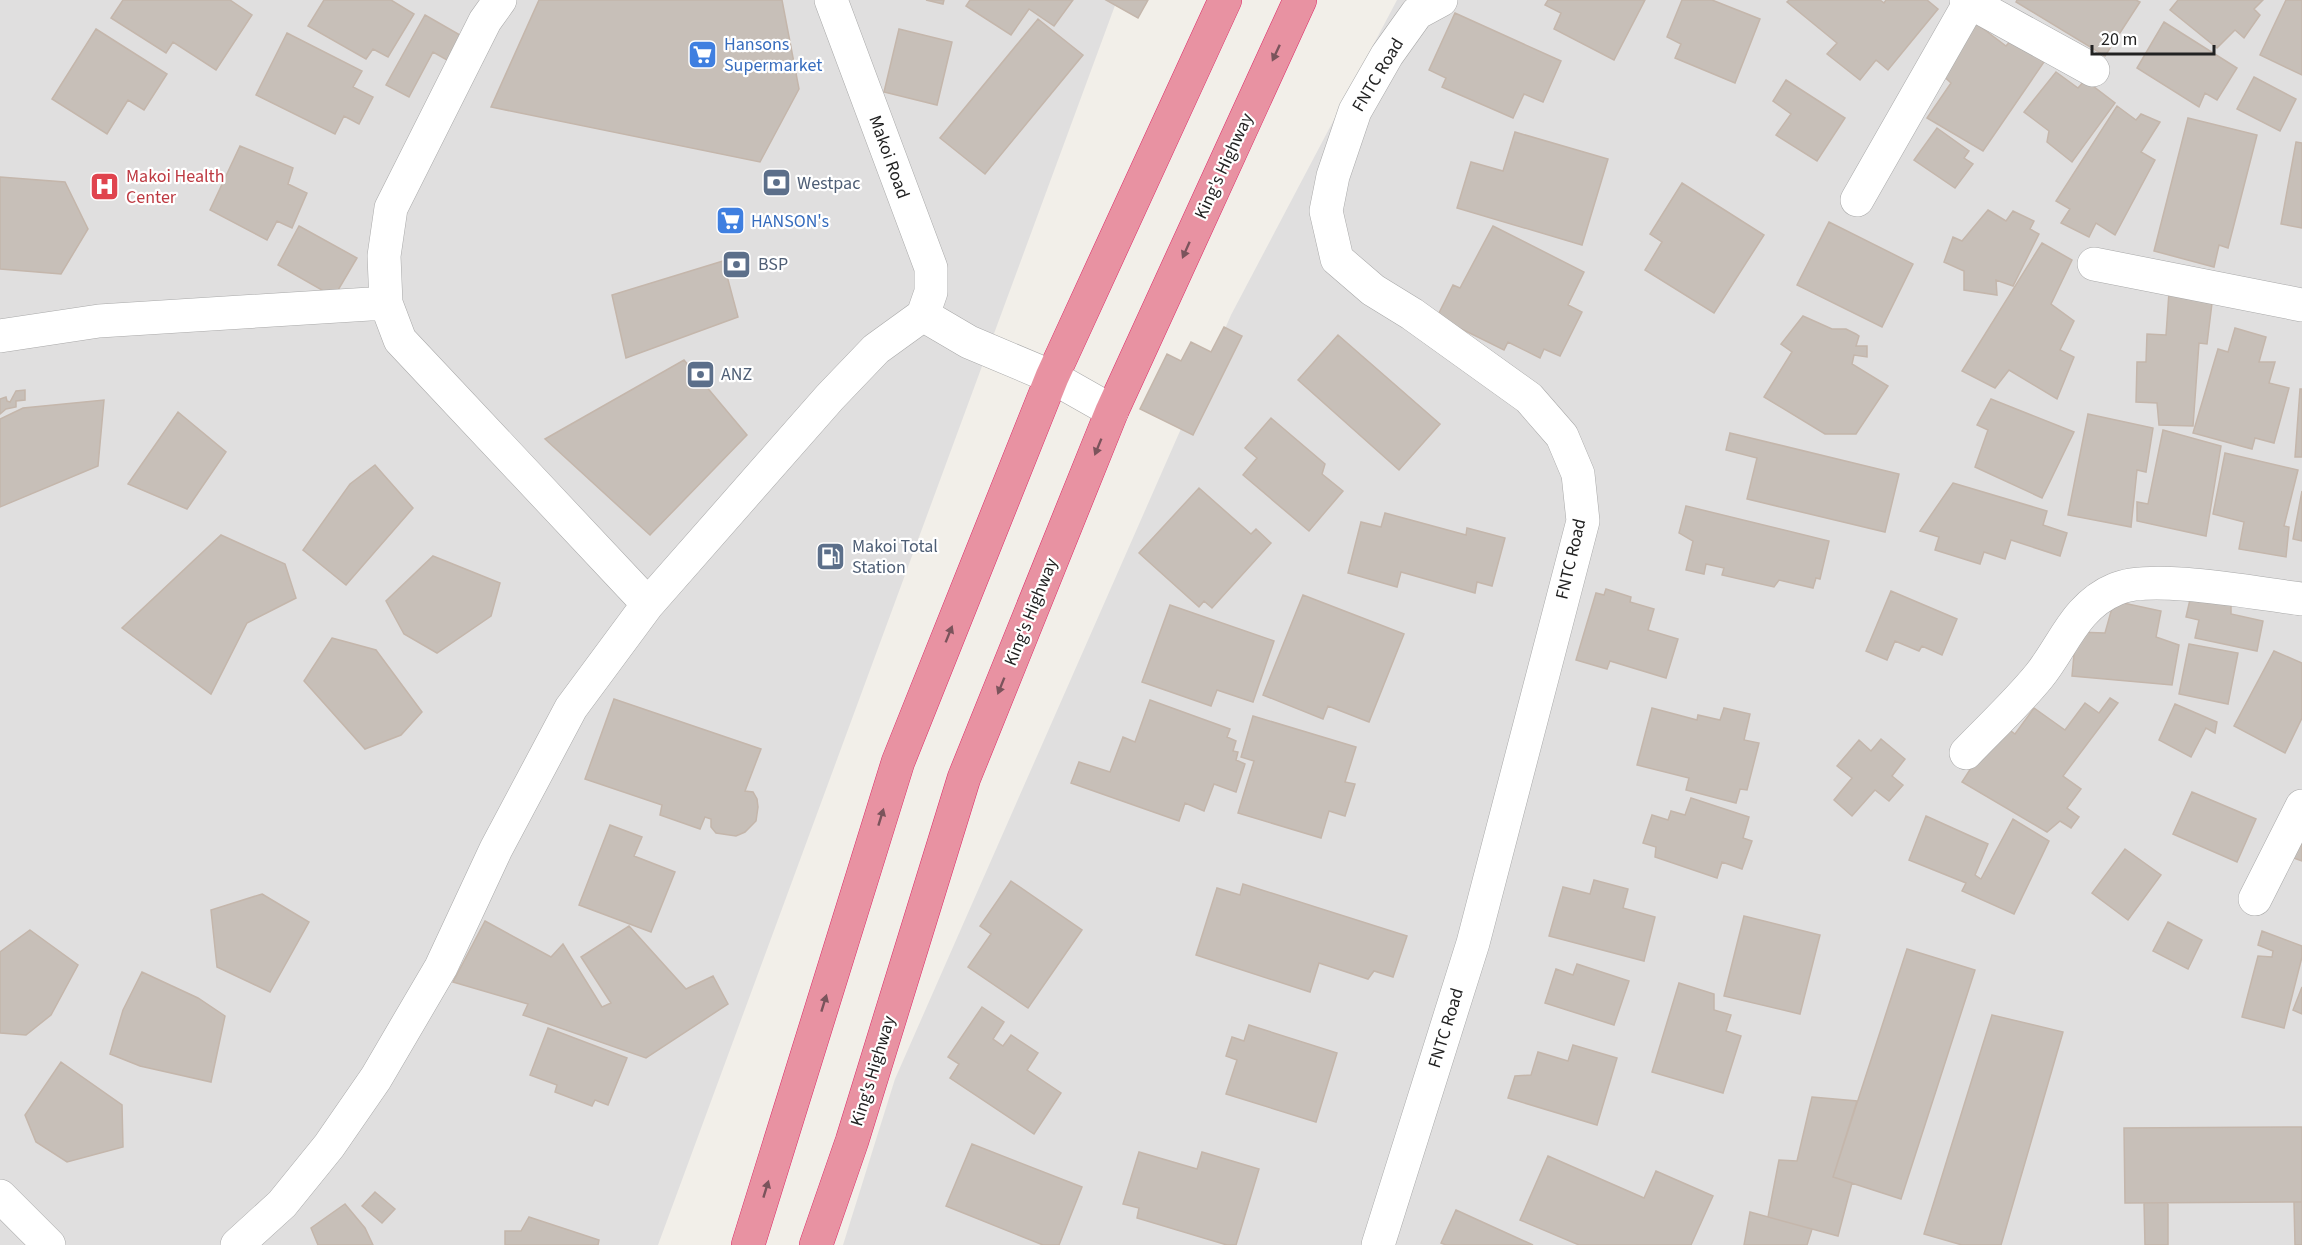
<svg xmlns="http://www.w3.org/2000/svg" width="2302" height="1245" viewBox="0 0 2302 1245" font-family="'Source Sans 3',sans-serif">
	<rect width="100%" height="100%" fill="#f2efe9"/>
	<path fill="#e0dfdf" d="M0,0h1117l-459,1245h-658z
		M1397,0h905v1245h-1459l52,-166 336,-764z"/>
	<path fill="#c7bfb8" stroke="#c4b6ab" stroke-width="1.5" d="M123,0h107l22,15 -36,55 -43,-28 -7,11 -55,-35z
		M324,0h67l23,14 -26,43 -15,-8 -7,10 -58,-33z
		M539,0h243l17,89 -39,73 -269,-55z
		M926,0h18l-1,4z
		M970,0h103l-19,26 -25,-17 -18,26 -45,-29z
		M1106,0h42l-10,18z
		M1548,0h97l-31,60 -60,-31 7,-16 -16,-8z
		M1682,0h30l48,19 -25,64 -60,-25 6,-14 -14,-7z
		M1789,0h91l4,3 2,-3h41l11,9 -50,61 -12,-10 -16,20 -33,-26 10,-11 -50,-41z
		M2017,0h119l4,2 -35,54 -89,-54z
		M2178,0h85l-9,9 6,6 -16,23 -9,-8 -18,18 -47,-38z
		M2286,0h16v75l-42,-20z
		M1455,13l106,48 -18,41 -19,-8 -11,24 -71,-31 4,-9 -17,-8z
		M425,15l42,24 -13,25 -21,-12 -24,45 -23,-12z
		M1038,19l45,36 -98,119 -45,-36z
		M1973,21l33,25 6,-7 32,23 -61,89 -56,-33 24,-35 -14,-13z
		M2164,22l73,46 -20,32 -12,-7 -6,14 -62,-39z
		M96,29l71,45 -23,36 -16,-10 -21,34 -55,-35z
		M899,29l53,13 -15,63 -53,-13z
		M287,33l75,38 -9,16 20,10 -14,27 -15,-8 -9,18 -79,-39z
		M2056,72l22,16 7,-8 30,23 -43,59 -25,-20 2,-11 -25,-19z
		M2254,77l42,22 -16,32 -43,-22z
		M1786,80l59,38 -28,43 -41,-26 15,-21 -18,-13z
		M2117,106l19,14 5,-6 19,8 -19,30 14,8 -40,75 -19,-12 -7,14 -28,-14 9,-14 -14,-8z
		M2188,118l69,17 -29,113 -9,-3 -5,22 -60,-16z
		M1937,128l32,23 -5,7 9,6 -18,24 -41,-28z
		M1515,132l93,27 -26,86 -125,-37 14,-46 32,9z
		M2296,142l6,1v85l-21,-4z
		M240,146l53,22 -5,16 19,9 -15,35 -15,-7 -10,19 -57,-30z
		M0,177l65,5 23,47 -27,45 -61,-5z
		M1682,183l82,52 -50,78 -69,-43 17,-28 -12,-8z
		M1988,210l18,11 7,-10 21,10 -4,8 9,5 -26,52 -17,-6 1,15 -33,-5v-19l-20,-9 9,-25 9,4z
		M1829,222l84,42 -31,63 -85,-42z
		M299,226l58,32 -23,39 -56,-32z
		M1493,226l91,46 -16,33 14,7 -22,44 -16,-7 -4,9 -32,-16 -4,8 -67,-33 16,-32 7,3z
		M2042,243l30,17 -21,44 23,17 -14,29 14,7 -17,42 -48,-29 -14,18 -33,-17z
		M723,261l15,56 -112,41 -14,-63z
		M2169,292l43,11 -5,41 -8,-1 -6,83 -34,-1 -2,-22 -21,-1 1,-40h9l1,-28 19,1z
		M1803,316l29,13h14l10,5 3,2 -3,10h11v11l-13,-2 -2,9 36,22 -32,48h-31l-61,-37 28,-45 -11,-8z
		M1224,327l18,9 -49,99 -53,-26 27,-55 14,7 10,-19 20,10z
		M2235,328l31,9 -7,25h16l-6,21 20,5 -15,55 -19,-5 -3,11 -59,-16 25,-84 10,3z
		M1338,335l102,89 -41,46 -101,-90z
		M684,360l63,75 -97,100 -105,-96z
		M2300,389h2v68h-7z
		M25,390v10l-9,1v6l-10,2 -6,5v-15l6,-2 1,4 3,1 6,-11z
		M1991,399l83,33 -32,66 -67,-31 13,-37 -11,-5z
		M104,400l-6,66 -98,41v-88l23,-11z
		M178,412l48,40 -39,57 -59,-25z
		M2088,414l65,14 -7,44 -9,-2 -6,57 -63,-12z
		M1271,418l54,46 -3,10 21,17 -34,40 -66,-56 14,-17 -12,-10z
		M2163,430l58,16 -15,90 -69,-15v-19l11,2z
		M1730,433l169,41 -14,58 -138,-33 10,-41 -31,-8z
		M2225,453l73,17 -14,56 5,1 -3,30 -47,-8 5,-27 -31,-8z
		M375,465l38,43 -67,77 -43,-35 47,-66z
		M1953,483l94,28 -4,14 24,8 -7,23 -49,-16 -6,19 -21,-7 -4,12 -45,-14 4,-13 -19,-6z
		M1199,488l52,46 5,-5 15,14 -59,65 -8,-7 -5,6 -60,-54z
		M2302,491v50l-9,-2z
		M1686,506l143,35 -9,38 -4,-1 -3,10 -34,-8 -5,7 -52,-12 2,-7 -18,-4 -2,10 -18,-4 7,-29 -14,-8z
		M1385,513l81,22 1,-7 38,10 -13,48 -15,-4 -2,11 -74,-21 -4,15 -49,-14 13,-51 20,5z
		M221,535l64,29 11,34 -49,25 -36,71 -89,-66z
		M433,556l67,27 -9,33 -54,37 -33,-19 -18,-33z
		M1606,589l25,8 -1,5 24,7 -6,21 30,9 -12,39 -56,-17 -3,8 -31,-9 20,-67 8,2z
		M1891,591l66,28 -15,36 -20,-9 -3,5 -24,-10 -8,19 -21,-9z
		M2192,591l39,8v15l32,7 -6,30 -62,-13 4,-18 -13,-3z
		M1303,595l101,39 -35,88 -41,-16 -5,13 -60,-24z
		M2114,601l47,10 -5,26 23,8 -7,40 -100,-9 4,-44 29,1z
		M1170,605l104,36 -21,61 -36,-12 -6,16 -69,-24z
		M332,638l44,12 46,62 -21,23 -36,14 -61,-68z
		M2189,644l49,9 -10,51 -49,-10z
		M2274,651l28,12v55l-17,35 -51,-27z
		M2110,698l8,5 -55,73 18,13 -14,19 12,9 -8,11 -11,-7 -13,11 -85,-50 38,-59 15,11 19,-26 31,22 20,-27 14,10z
		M614,699l147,50 -16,42 8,1 4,7 1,8 -2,14 -11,11 -9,4 -20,-3 -5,-6v-8l-6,-2 -5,12 -40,-14 2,-10 -77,-26z
		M1150,700l80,29 -3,8 9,4 -3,10 5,1 -2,8 9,4 -9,28 -22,-8 -10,27 -19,-8 -6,18 -108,-38 8,-21 31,10 13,-35 12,5z
		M2175,704l42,18 -2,11 -9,-5 -15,29 -32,-17z
		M1652,708l45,12 1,-5 22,5 4,-12 26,6 -6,26 15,3 -12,47 -7,-1 -4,14 -50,-13 3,-12 -52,-13z
		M1253,716l103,31 -11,35 10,2 -10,32 -16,-5 -8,27 -83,-25 16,-52 -13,-4z
		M1881,739l24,20 -13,17 11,9 -14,16 -14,-11 -23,26 -18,-16 18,-22 -15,-12 22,-26 12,11z
		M2192,792l64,27 -19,43 -64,-28z
		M1691,798l58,19 -6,21 9,3 -10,28 -20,-7 -5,16 -62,-21 1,-10 -13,-4 9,-28 16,5 3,-9 14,4z
		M1926,816l62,28 -13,31 6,4 32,-60 36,22 -35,73 -52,-23 4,-8 -57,-23z
		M610,825l32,12 -8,19 41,16 -24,60 -72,-27z
		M2302,836v25l-11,-4z
		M2125,849l36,26 -33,45 -36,-27z
		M1594,880l34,9 -5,19 32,9 -11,44 -95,-25 14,-49 27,7z
		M1011,881l71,49 -54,78 -60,-41 23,-33 -11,-8z
		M1243,884l164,52 -14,41 -19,-6 -6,8 -49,-16 -9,29 -114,-37 21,-67 23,7z
		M262,894l47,28 -39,70 -53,-25 -6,-57z
		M1744,916l76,19 -20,79 -76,-18z
		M485,921l66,36 12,-13 39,63 9,-4 -30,-46 48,-31 57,63 27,-13 15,28 -82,54 -123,-43 5,-11 -75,-22z
		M2168,922l34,18 -14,29 -35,-18z
		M30,930l48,35 -27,50 -25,20 -26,-2v-81z
		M2262,931l40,15v11l-18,71 -42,-11 16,-61 14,1 1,-6 -15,-6z
		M1907,949l68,21 -74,229 -68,-22z
		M1577,964l52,17 -15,44 -69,-22 11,-34 17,6z
		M142,972l56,26 27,18 -14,66 -71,-16 -30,-12 13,-44z
		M1679,983l35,11v16l17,5 -5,16 15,5 -18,57 -71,-21z
		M2302,987v27l-9,-4z
		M982,1007l22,15 -11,17 10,7 8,-11 27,18 -11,17 34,23 -27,41 -84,-56 9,-14 -11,-7z
		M1992,1015l71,17 -62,213h-39l-38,-11z
		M1249,1025l88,28 -21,69 -90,-28 11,-34 -11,-4 6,-19 12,4z
		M548,1028l79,30 -19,47 -13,-5 -3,6 -37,-14 2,-7 -27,-10z
		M1573,1045l44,13 -20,67 -89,-27 7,-22 16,-1 7,-23 30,9z
		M61,1062l61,43 1,42 -56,15 -31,-20 -11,-27z
		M1812,1097l45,4 -24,76 19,6 -14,53 -70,-19 11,-57 18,1z
		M2302,1127v75l-177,1 -1,-75z
		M972,1144l110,43 -23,58h-16l-97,-39z
		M1139,1152l58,17 5,-17 57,17 -23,76h-9l-90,-27 2,-10 -16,-4z
		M1548,1156l96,42 12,-27 57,25 -22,49h-112l-59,-25z
		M375,1192l20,17 -13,14 -20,-17z
		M2294,1202h8v43h-7z
		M2144,1203h24v42h-23z
		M345,1204l20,24 8,17h-55l-7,-17z
		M1456,1210l77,35h-87l-5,-2z
		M1750,1212l62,17 -5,16h-63z
		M529,1217l70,23 -1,5h-93v-14h16z"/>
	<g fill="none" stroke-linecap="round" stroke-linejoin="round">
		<defs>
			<path id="minor" d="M831,0l100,268v24l-8,23
				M1966,0l127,70
				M1857,200l113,-198
				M2094,264l208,41
				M386,303l-2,-47 7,-48 94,-187 15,-21
				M923,315l46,27 83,35 60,34
				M0,336l99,-15 287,-18 14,37 248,264
				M1966,753c24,-25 51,-50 73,-77 25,-31 36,-70 77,-87 35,-16 144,5 186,10
				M2255,899l47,-93
				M0,1196l49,49
				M237,1245l45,-41 47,-58 47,-68 65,-111 55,-118 75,-141 77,-104 182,-207 46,-48 47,-34
				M1378,1245l95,-302 110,-422 -5,-47 -16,-38 -33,-38 -117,-84 -39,-24 -36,-31 -11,-48 7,-35 22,-65 32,-56 30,-42 24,-13"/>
			<path id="highway" d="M748,1245l150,-483 154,-385 173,-377
				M816,1245l36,-104 112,-363 148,-367 188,-411"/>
		</defs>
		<use href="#minor" stroke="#a9a9a9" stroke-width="34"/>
		<use href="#highway" stroke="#dc2a67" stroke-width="34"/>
		<use href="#minor" stroke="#fff" stroke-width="33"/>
		<use href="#highway" stroke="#e892a2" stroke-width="33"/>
	</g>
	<defs><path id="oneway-solid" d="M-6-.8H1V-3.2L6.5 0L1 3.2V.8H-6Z" transform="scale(1.5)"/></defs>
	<g fill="#7b545c">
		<use href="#oneway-solid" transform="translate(1276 53) rotate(115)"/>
		<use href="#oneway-solid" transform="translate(1186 250) rotate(114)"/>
		<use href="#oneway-solid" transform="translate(1098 447) rotate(112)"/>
		<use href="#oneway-solid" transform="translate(949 634) rotate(-68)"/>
		<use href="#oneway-solid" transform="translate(1001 686) rotate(112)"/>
		<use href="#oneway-solid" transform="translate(881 817) rotate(-73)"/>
		<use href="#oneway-solid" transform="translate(824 1003) rotate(-73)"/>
		<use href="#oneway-solid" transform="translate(766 1189) rotate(-73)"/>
	</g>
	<defs>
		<symbol id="supermarket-square" viewBox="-11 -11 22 22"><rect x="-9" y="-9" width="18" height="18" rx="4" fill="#3f7fe0" stroke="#fff"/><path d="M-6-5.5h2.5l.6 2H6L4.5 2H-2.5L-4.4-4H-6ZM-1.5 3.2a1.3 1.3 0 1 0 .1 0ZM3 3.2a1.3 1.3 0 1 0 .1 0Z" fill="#fff"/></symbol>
		<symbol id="bank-square" viewBox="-11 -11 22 22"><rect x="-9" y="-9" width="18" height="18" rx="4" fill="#5c6f8a" stroke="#fff"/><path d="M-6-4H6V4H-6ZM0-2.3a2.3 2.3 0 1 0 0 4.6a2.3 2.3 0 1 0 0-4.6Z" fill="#fff"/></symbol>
		<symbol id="hospital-square" viewBox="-11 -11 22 22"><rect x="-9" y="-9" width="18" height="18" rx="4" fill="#e0444e" stroke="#fff"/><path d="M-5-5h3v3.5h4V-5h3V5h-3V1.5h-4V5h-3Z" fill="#fff"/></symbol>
		<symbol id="fuel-square" viewBox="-11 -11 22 22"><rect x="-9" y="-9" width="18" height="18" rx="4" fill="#5c6f8a" stroke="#fff"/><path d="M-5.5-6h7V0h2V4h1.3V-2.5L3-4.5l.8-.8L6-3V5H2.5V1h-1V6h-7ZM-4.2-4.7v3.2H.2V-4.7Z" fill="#fff"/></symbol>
	</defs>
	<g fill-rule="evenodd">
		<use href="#supermarket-square" x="686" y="38" width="33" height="33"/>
		<use href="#bank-square" x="760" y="166" width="33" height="33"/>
		<use href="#hospital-square" x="88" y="170" width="33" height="33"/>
		<use href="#supermarket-square" x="714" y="204" width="33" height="33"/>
		<use href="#bank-square" x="720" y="248" width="33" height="33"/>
		<use href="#bank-square" x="684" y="358" width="33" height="33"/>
		<use href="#fuel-square" x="814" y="540" width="33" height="33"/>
	</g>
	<g text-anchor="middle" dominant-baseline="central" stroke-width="4.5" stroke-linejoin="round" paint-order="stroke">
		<g font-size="18" fill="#366cbe" stroke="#fff" text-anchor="start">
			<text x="724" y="44">Hansons<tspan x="724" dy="21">Supermarket</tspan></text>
			<text x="751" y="221">HANSON's</text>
		</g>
		<g font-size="18" fill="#222" stroke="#fff">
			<text transform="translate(1378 75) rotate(-59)">FNTC Road</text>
			<text transform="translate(889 157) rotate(70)">Makoi Road</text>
			<text transform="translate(1224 166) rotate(-65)">King's Highway</text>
			<text transform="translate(1571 559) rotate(-77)">FNTC Road</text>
			<text transform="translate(1031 612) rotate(-68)">King's Highway</text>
			<text transform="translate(1446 1028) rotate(-73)">FNTC Road</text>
			<text transform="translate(873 1071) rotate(-73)">King's Highway</text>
		</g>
		<g font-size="18" fill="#be3a42" stroke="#fff" text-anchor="start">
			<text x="126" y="176">Makoi Health<tspan x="126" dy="21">Center</tspan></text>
		</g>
		<g font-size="18" fill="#4e5e75" stroke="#fff" text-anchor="start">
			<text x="797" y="183">Westpac</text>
			<text x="758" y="264">BSP</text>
			<text x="721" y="374">ANZ</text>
			<text x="852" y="546">Makoi Total<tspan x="852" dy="21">Station</tspan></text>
		</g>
	</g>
	<path d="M2092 45v9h122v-9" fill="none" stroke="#222222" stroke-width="3"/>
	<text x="2101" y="45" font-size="18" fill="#222222" stroke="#ffffff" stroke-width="4.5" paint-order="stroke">20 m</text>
</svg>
